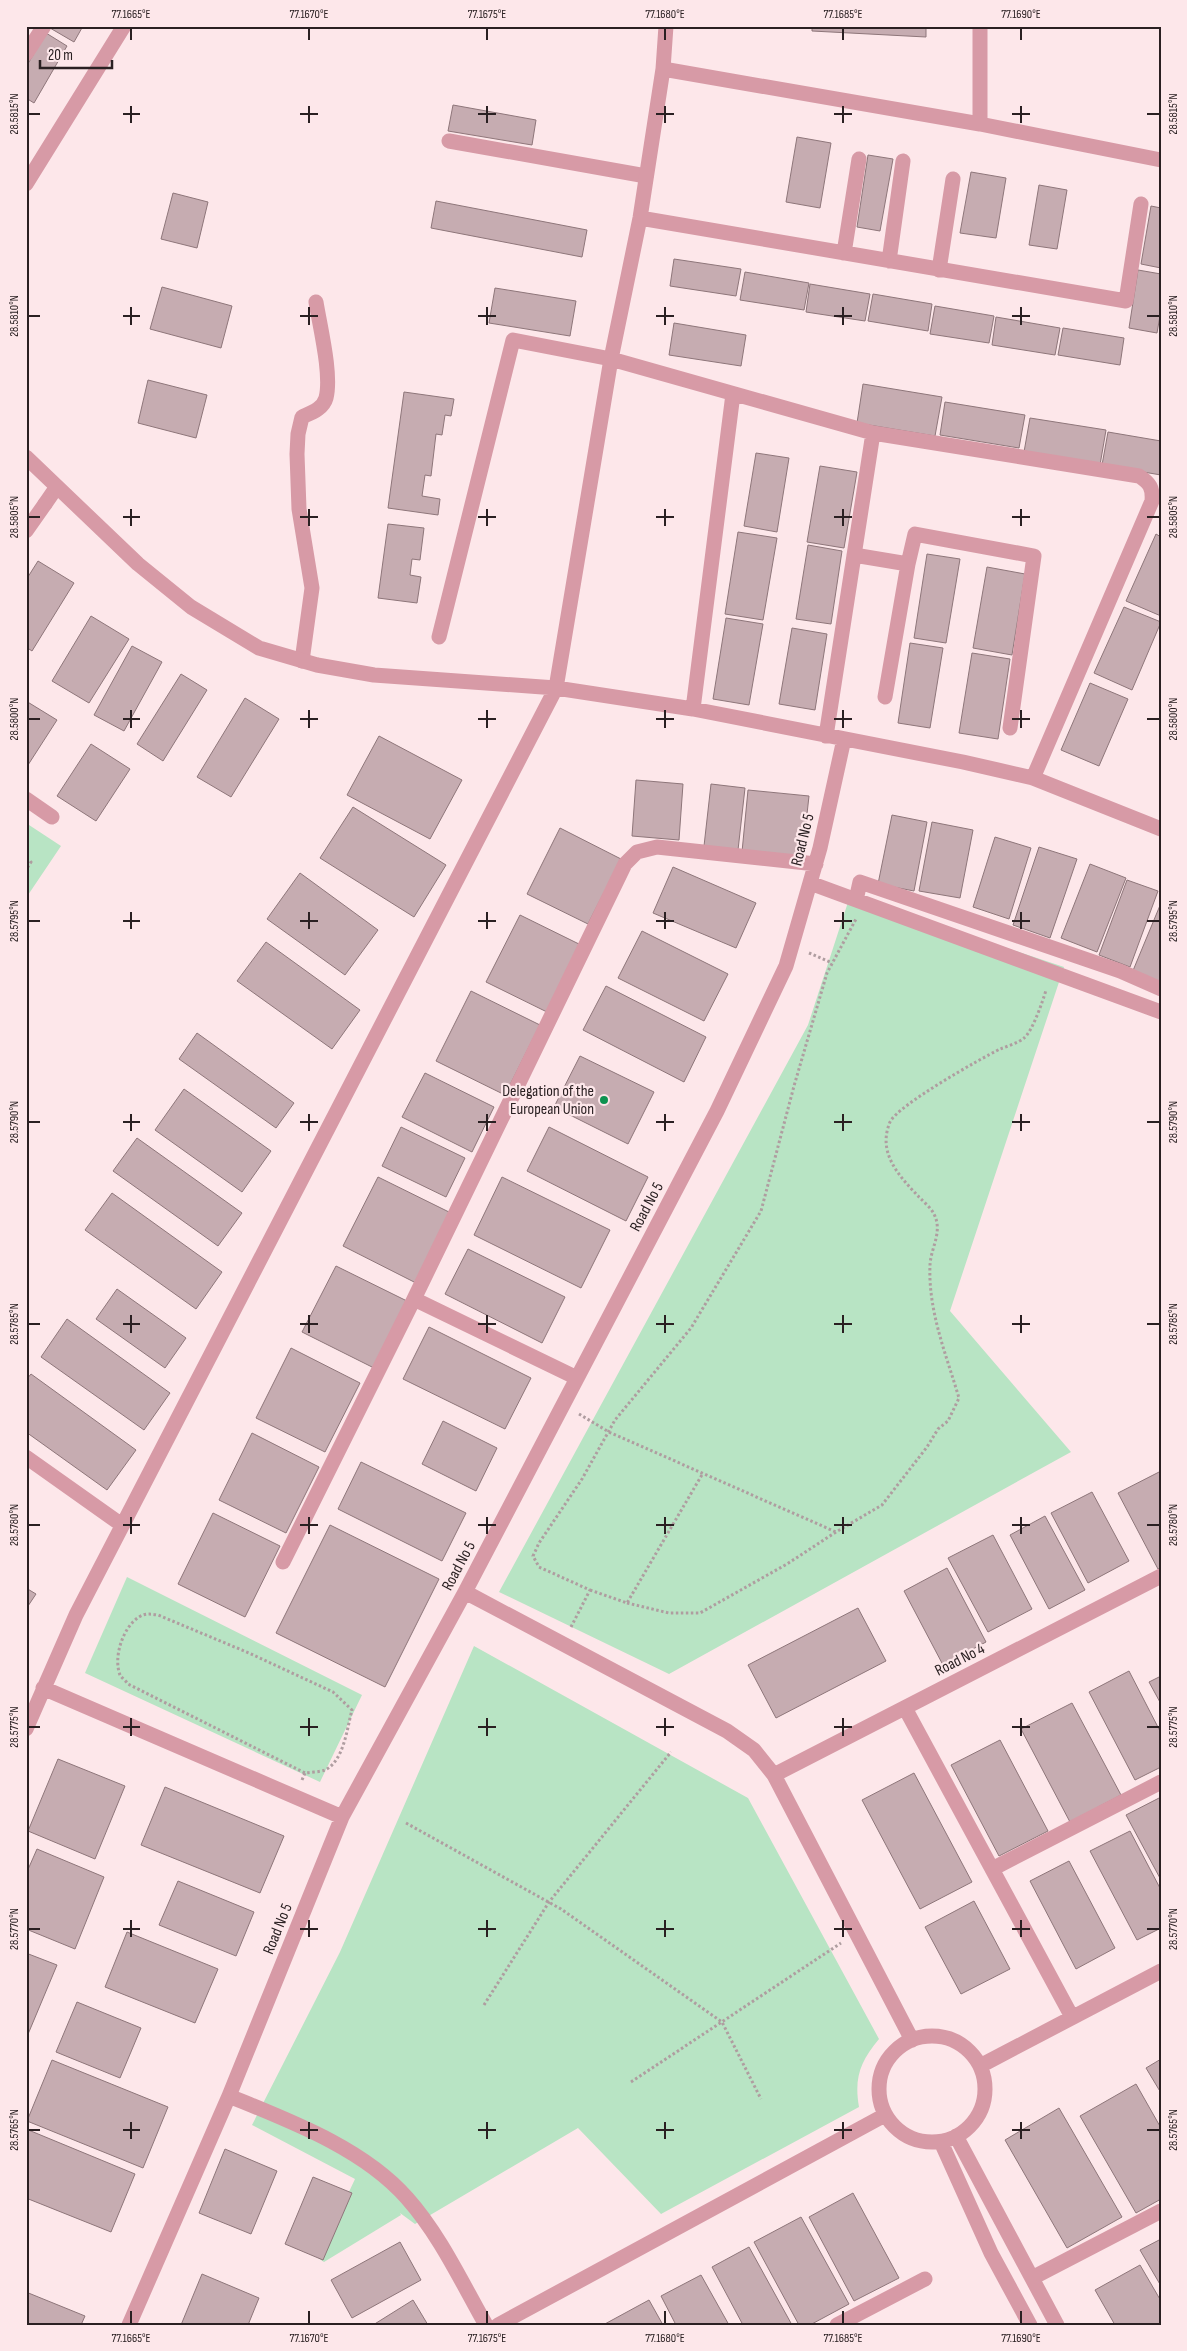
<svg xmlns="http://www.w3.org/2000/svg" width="1187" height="2351" viewBox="0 0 1187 2351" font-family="'Sofia Sans Condensed',sans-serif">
	<rect width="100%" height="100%" fill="#fde7ea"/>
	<path fill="#b8e4c4" d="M26,823l35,23 -35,52z
		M850,896l214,71 -114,344 121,141 -402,222 -170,-82 309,-567z
		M127,1577l235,118 -42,87 -235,-109z
		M474,1646l274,152 131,241c-19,23 -25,39 -20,68l-198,107 -83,-86 -163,96 -15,-11 1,2 -77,47 -6,-4 37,-79 -103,-54 88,-173z"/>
	<path fill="#c6acb1" stroke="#8e767a" d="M51,26h32l-9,16 -24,-14z
		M812,26h114v11l-114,-6z
		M46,33l21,13 -33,57 -8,-5v-31z
		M453,105l83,15 -4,25 -84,-14z
		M797,137l34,6 -11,65 -34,-6z
		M868,155l25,4 -13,72 -23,-4z
		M971,172l35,6 -10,60 -36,-5z
		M1039,185l28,5 -10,59 -28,-4z
		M173,193l35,9 -11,46 -36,-9z
		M436,201l151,29 -5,27 -151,-29z
		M1151,206l10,2v60l-20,-4z
		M674,259l67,10 -5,27 -66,-10z
		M1138,270l23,4v36l-4,23 -28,-5z
		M745,272l64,11 -5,27 -64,-10z
		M810,284l60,10 -5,27 -59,-9z
		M162,287l70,19 -11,42 -71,-19z
		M495,288l81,13 -6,35 -81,-13z
		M873,294l59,10 -4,27 -60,-10z
		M935,306l59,10 -5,27 -59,-9z
		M996,317l64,11 -5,27 -63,-10z
		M674,323l72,12 -5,31 -72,-11z
		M1063,328l61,10 -4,27 -62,-10z
		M148,380l59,15 -11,43 -58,-15z
		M863,384l79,13 -7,39 -78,-13z
		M404,392l50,7 -3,17 -6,-1 -3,20 -6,-1 -5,42 -6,-1 -3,21 18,3 -2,16 -50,-7z
		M945,402l80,13 -6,33 -79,-13z
		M1030,418l76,12 -6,35 -76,-13z
		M1108,432l53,9v34l-59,-10z
		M756,453l33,5 -12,74 -33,-6z
		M820,466l37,6 -13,76 -37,-6z
		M388,524l36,4 -4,32 -8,-1 -2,16 11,2 -4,26 -39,-5z
		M738,532l39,6 -14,82 -38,-6z
		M1156,534l5,3v79l-35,-15z
		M808,545l34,6 -11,73 -35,-5z
		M927,554l33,5 -14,84 -32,-5z
		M38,561l36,22 -42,68 -6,-4v-67z
		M987,567l38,7 -13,81 -39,-7z
		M1124,607l37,15 -29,68 -38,-17z
		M91,616l38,23 -40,64 -37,-22z
		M726,618l37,6 -14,81 -36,-6z
		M792,628l35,6 -12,76 -36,-6z
		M910,643l33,5 -13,80 -32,-5z
		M132,646l30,16 -38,69 -30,-16z
		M972,653l38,6 -12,80 -39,-6z
		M181,674l26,16 -44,71 -26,-17z
		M1090,683l38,16 -29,67 -38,-16z
		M245,698l34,21 -48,78 -34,-20z
		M26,701l31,19 -29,45 -2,-1z
		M379,736l83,44 -32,59 -83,-44z
		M91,744l39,25 -34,52 -39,-25z
		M636,780l47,4 -4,56 -47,-4z
		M711,784l34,4 -7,62 -34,-4z
		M748,790l61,6 -7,63 -60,-7z
		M353,807l93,58 -32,52 -94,-59z
		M892,815l35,7 -13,69 -36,-7z
		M932,822l41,8 -13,68 -41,-7z
		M560,828l61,31 -33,65 -61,-30z
		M995,837l36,11 -22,71 -36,-12z
		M1039,847l38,12 -27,79 -37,-13z
		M1090,864l36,14 -29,74 -36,-14z
		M673,867l83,36 -20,45 -83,-35z
		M300,873l78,57 -33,45 -78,-56z
		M1127,880l31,11 -28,76 -31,-12z
		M1161,903v82l-29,-12z
		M520,915l63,31 -34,67 -63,-31z
		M642,931l86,43 -24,47 -86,-43z
		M266,942l94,68 -28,39 -95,-68z
		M606,986l100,51 -22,45 -101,-52z
		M471,991l69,34 -35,70 -69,-34z
		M197,1033l97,70 -18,25 -97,-69z
		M580,1056l74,36 -26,52 -74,-37z
		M425,1073l69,34 -22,45 -70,-35z
		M184,1089l87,62 -29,41 -87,-62z
		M401,1127l64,31 -19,39 -64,-31z
		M549,1127l99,50 -22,44 -99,-50z
		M137,1138l105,75 -24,33 -105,-75z
		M378,1177l75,37 -35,70 -75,-38z
		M502,1177l108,53 -29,58 -107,-53z
		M112,1193l110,79 -26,37 -111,-79z
		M468,1249l97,48 -23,46 -97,-49z
		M336,1266l73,36 -33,67 -74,-37z
		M117,1289l69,49 -21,30 -69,-49z
		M67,1319l103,74 -26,37 -103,-73z
		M429,1327l102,51 -26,51 -102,-50z
		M291,1348l69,35 -35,69 -69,-34z
		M31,1374l105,76 -29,40 -81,-58v-52z
		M443,1421l54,27 -21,43 -54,-27z
		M252,1433l67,34 -33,66 -67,-33z
		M361,1462l105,51 -24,48 -104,-52z
		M1161,1471v96l-3,2 -40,-76z
		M1092,1492l37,69 -41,22 -37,-70z
		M213,1513l67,33 -35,71 -67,-33z
		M1045,1516l40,74 -36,19 -39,-74z
		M330,1525l109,54 -54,108 -109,-54z
		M993,1535l39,74 -44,23 -40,-74z
		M947,1568l39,74 -43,23 -39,-74z
		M26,1588l10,6 -10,15z
		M858,1608l28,53 -110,57 -28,-53z
		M1129,1671l32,62v34l-26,13 -46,-88z
		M1161,1676v28l-12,-22z
		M1072,1703l49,92 -51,27 -49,-93z
		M1000,1740l48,91 -49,25 -48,-91z
		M58,1759l67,27 -30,73 -67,-28z
		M914,1773l58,109 -52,27 -58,-109z
		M165,1787l119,49 -24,57 -119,-48z
		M1161,1797v83l-35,-65z
		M1130,1831l31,59v38l-24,12 -47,-89z
		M37,1849l67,28 -29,72 -49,-20v-55z
		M1069,1861l46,87 -39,21 -46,-88z
		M178,1881l76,31 -18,44 -77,-31z
		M974,1901l36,68 -49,25 -36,-67z
		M127,1932l91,37 -23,54 -90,-36z
		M26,1953l31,12 -31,74z
		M77,2002l64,26 -21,50 -64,-26z
		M1161,2059v34l-15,-25z
		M52,2060l116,47 -25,61 -116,-47z
		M1136,2084l25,44v71l-25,14 -56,-97z
		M1059,2108l63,109 -55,31 -62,-108z
		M26,2129l109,45 -24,58 -85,-34z
		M225,2149l52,22 -26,63 -52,-21z
		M313,2177l39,16 -29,67 -38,-16z
		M853,2193l46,85 -45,23 -45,-84z
		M801,2217l48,87 -39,21h-11l-45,-83z
		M1161,2239v47l-21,-36z
		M400,2242l21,38 -69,38 -21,-38z
		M749,2247l43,78h-49l-31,-58z
		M1140,2265l21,36v24h-46l-20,-35z
		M202,2274l57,24 -11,27h-67z
		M701,2275l28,50h-53l-15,-29z
		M26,2292l59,24 -4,9h-55z
		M413,2300l15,25h-55z
		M649,2300l14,25h-60z"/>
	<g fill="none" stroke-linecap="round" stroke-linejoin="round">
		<path stroke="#af9da0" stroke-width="3" stroke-dasharray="2.5 2.5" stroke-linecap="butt" d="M26,859l5,3 -5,8
			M809,953l23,10
			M579,1414l30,18 227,100
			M590,1590l37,13 76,-130
			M627,1603l42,10h31l87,-49 49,-32 46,-27 45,-58 11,-18 10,-8 11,-23c-13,-44 -31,-87 -29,-133 1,-18 13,-33 4,-51 -3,-6 -10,-12 -15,-17 -20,-21 -42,-44 -29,-75 8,-17 90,-63 110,-73 8,-3 18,-6 24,-11 8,-6 19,-37 22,-48
			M571,1627l19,-37 -51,-23 -6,-11 6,-13 43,-64 33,-59 76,-92 70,-117 33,-125 33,-113 29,-54
			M302,1780l3,-7c6,-1 15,-1 20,-3 19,-9 22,-42 27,-60l-19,-18 -84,-39 -91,-38c-7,-1 -13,-2 -19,2 -16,10 -26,40 -19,58 2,3 6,6 8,9l177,89
			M406,1823l155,86 161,113 39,77
			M484,2005l65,-103 122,-150
			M631,2082l210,-139"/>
		<path stroke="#d79aa6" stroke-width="15" d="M449,141l197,35
			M439,637l74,-297 98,19
			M302,661l10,-73 -13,-79 -2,-55 1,-20 4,-17c9,-4 21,-8 24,-19 6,-23 -6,-71 -10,-96"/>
		<path stroke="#d79aa6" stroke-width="15" d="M45,504l11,-16"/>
		<path stroke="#d79aa6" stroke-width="15" d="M980,26v98
			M26,54l18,-28
			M663,69l317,55 181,36
			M26,184l98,-158
			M640,218l486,83 15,-97
			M844,253l15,-94
			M889,261l14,-100
			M939,270l14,-91
			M611,359l262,74 -47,303
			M873,433l266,43c11,7 14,12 13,25l-119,277
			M26,457l112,107 53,43 68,41 58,17 57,10 182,13 137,21 270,53 70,16 128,51
			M26,531l19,-27
			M854,555l54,9 -23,133
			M908,564l7,-30 119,22 -24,172
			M693,709l40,-315
			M26,799l26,18
			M810,883l351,129
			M856,900l4,-18 260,89 41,18
			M577,1378l-163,-79 211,-435 12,-12 20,-5 159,17
			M26,1457l96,68
			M283,1562l131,-263
			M465,1592l262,139 27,19 20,25 138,265
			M43,1688l299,129
			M905,1708l167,309
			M26,1729l50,-114 480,-927 55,-329 29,-141 23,-149 3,-43
			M774,1775l387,-199
			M992,1869l169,-87
			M879 2089a53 53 0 1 1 106 0a53 53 0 1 1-106 0Z
			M980,2066l181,-95
			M229,2096c61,25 134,52 178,102 33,37 55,85 79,127
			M956,2136l101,189
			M941,2142l50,111 39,72
			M1032,2278l129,-67
			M129,2325l100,-229 113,-279 123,-225 252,-481 69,-145 34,-118 24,-109
			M498,2325l387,-210
			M837,2325l88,-46"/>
	</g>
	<path fill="none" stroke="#2a2022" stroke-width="2" d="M131,28v12M309,28v12M487,28v12M665,28v12M843,28v12M1021,28v12M131,106v17M309,106v17M487,106v17M665,106v17M843,106v17M1021,106v17M28,114h12M123,114h17M300,114h18M478,114h18M656,114h18M834,114h18M1012,114h18M1147,114h13M131,307v18M309,307v18M487,307v18M665,307v18M843,307v18M1021,307v18M28,316h12M123,316h17M300,316h18M478,316h18M656,316h18M834,316h18M1012,316h18M1147,316h13M131,509v17M309,509v17M487,509v17M665,509v17M843,509v17M1021,509v17M28,517h12M123,517h17M300,517h18M478,517h18M656,517h18M834,517h18M1012,517h18M1147,517h13M131,710v18M309,710v18M487,710v18M665,710v18M843,710v18M1021,710v18M28,719h12M123,719h17M300,719h18M478,719h18M656,719h18M834,719h18M1012,719h18M1147,719h13M131,912v17M309,912v17M487,912v17M665,912v17M843,912v17M1021,912v17M28,921h12M123,921h17M300,921h18M478,921h18M656,921h18M834,921h18M1012,921h18M1147,921h13M131,1114v17M309,1114v17M487,1114v17M665,1114v17M843,1114v17M1021,1114v17M28,1122h12M123,1122h17M300,1122h18M478,1122h18M656,1122h18M834,1122h18M1012,1122h18M1147,1122h13M131,1315v18M309,1315v18M487,1315v18M665,1315v18M843,1315v18M1021,1315v18M28,1324h12M123,1324h17M300,1324h18M478,1324h18M656,1324h18M834,1324h18M1012,1324h18M1147,1324h13M131,1517v17M309,1517v17M487,1517v17M665,1517v17M843,1517v17M1021,1517v17M28,1525h12M123,1525h17M300,1525h18M478,1525h18M656,1525h18M834,1525h18M1012,1525h18M1147,1525h13M131,1718v18M309,1718v18M487,1718v18M665,1718v18M843,1718v18M1021,1718v18M28,1727h12M123,1727h17M300,1727h18M478,1727h18M656,1727h18M834,1727h18M1012,1727h18M1147,1727h13M131,1920v17M309,1920v17M487,1920v17M665,1920v17M843,1920v17M1021,1920v17M28,1929h12M123,1929h17M300,1929h18M478,1929h18M656,1929h18M834,1929h18M1012,1929h18M1147,1929h13M131,2122v17M309,2122v17M487,2122v17M665,2122v17M843,2122v17M1021,2122v17M28,2130h12M123,2130h17M300,2130h18M478,2130h18M656,2130h18M834,2130h18M1012,2130h18M1147,2130h13M131,2311v13M309,2311v13M487,2311v13M665,2311v13M843,2311v13M1021,2311v13"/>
	<circle fill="#0e9250" stroke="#fde7ea" stroke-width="2" cx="604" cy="1100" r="5"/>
	<g text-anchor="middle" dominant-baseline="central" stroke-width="4.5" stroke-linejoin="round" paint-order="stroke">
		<g font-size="16" fill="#2a2022" stroke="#fde7ea">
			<text transform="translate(803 840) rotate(-76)">Road No 5</text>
			<text transform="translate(647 1207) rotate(-62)">Road No 5</text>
			<text transform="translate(459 1566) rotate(-62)">Road No 5</text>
			<text transform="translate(960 1660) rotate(-27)">Road No 4</text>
			<text transform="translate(278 1929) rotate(-68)">Road No 5</text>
		</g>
		<g font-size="16" fill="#2a2022" stroke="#fde7ea" text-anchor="end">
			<text x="594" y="1091">Delegation of the<tspan x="594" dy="18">European Union</tspan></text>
		</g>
	</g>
	<rect width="1187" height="2351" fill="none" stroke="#fde7ea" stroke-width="55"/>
	<path d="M40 60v8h72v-8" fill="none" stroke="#2a2022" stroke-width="2.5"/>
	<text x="48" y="60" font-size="15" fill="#2a2022" stroke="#fde7ea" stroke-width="4" paint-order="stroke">20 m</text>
	<rect x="28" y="28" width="1132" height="2296" fill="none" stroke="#2a2022" stroke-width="2"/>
	<g font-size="12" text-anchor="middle" fill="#2a2022">
		<text x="131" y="18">77.1665°E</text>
		<text x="309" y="18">77.1670°E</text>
		<text x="487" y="18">77.1675°E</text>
		<text x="665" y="18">77.1680°E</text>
		<text x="843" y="18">77.1685°E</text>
		<text x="1021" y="18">77.1690°E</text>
		<text transform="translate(14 114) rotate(-90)" y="4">28.5815°N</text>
		<text transform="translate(1173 114) rotate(-90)" y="4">28.5815°N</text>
		<text transform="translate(14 316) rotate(-90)" y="4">28.5810°N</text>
		<text transform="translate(1173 316) rotate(-90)" y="4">28.5810°N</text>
		<text transform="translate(14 517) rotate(-90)" y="4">28.5805°N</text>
		<text transform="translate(1173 517) rotate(-90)" y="4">28.5805°N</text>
		<text transform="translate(14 719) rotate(-90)" y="4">28.5800°N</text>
		<text transform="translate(1173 719) rotate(-90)" y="4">28.5800°N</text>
		<text transform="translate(14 921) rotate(-90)" y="4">28.5795°N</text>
		<text transform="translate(1173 921) rotate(-90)" y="4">28.5795°N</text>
		<text transform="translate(14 1122) rotate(-90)" y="4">28.5790°N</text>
		<text transform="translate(1173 1122) rotate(-90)" y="4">28.5790°N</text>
		<text transform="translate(14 1324) rotate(-90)" y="4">28.5785°N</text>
		<text transform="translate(1173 1324) rotate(-90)" y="4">28.5785°N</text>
		<text transform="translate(14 1525) rotate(-90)" y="4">28.5780°N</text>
		<text transform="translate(1173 1525) rotate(-90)" y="4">28.5780°N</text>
		<text transform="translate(14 1727) rotate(-90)" y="4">28.5775°N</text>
		<text transform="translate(1173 1727) rotate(-90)" y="4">28.5775°N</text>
		<text transform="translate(14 1929) rotate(-90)" y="4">28.5770°N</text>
		<text transform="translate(1173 1929) rotate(-90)" y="4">28.5770°N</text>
		<text transform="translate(14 2130) rotate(-90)" y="4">28.5765°N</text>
		<text transform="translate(1173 2130) rotate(-90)" y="4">28.5765°N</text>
		<text x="131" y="2342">77.1665°E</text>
		<text x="309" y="2342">77.1670°E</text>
		<text x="487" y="2342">77.1675°E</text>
		<text x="665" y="2342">77.1680°E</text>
		<text x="843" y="2342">77.1685°E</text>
		<text x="1021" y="2342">77.1690°E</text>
	</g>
</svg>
